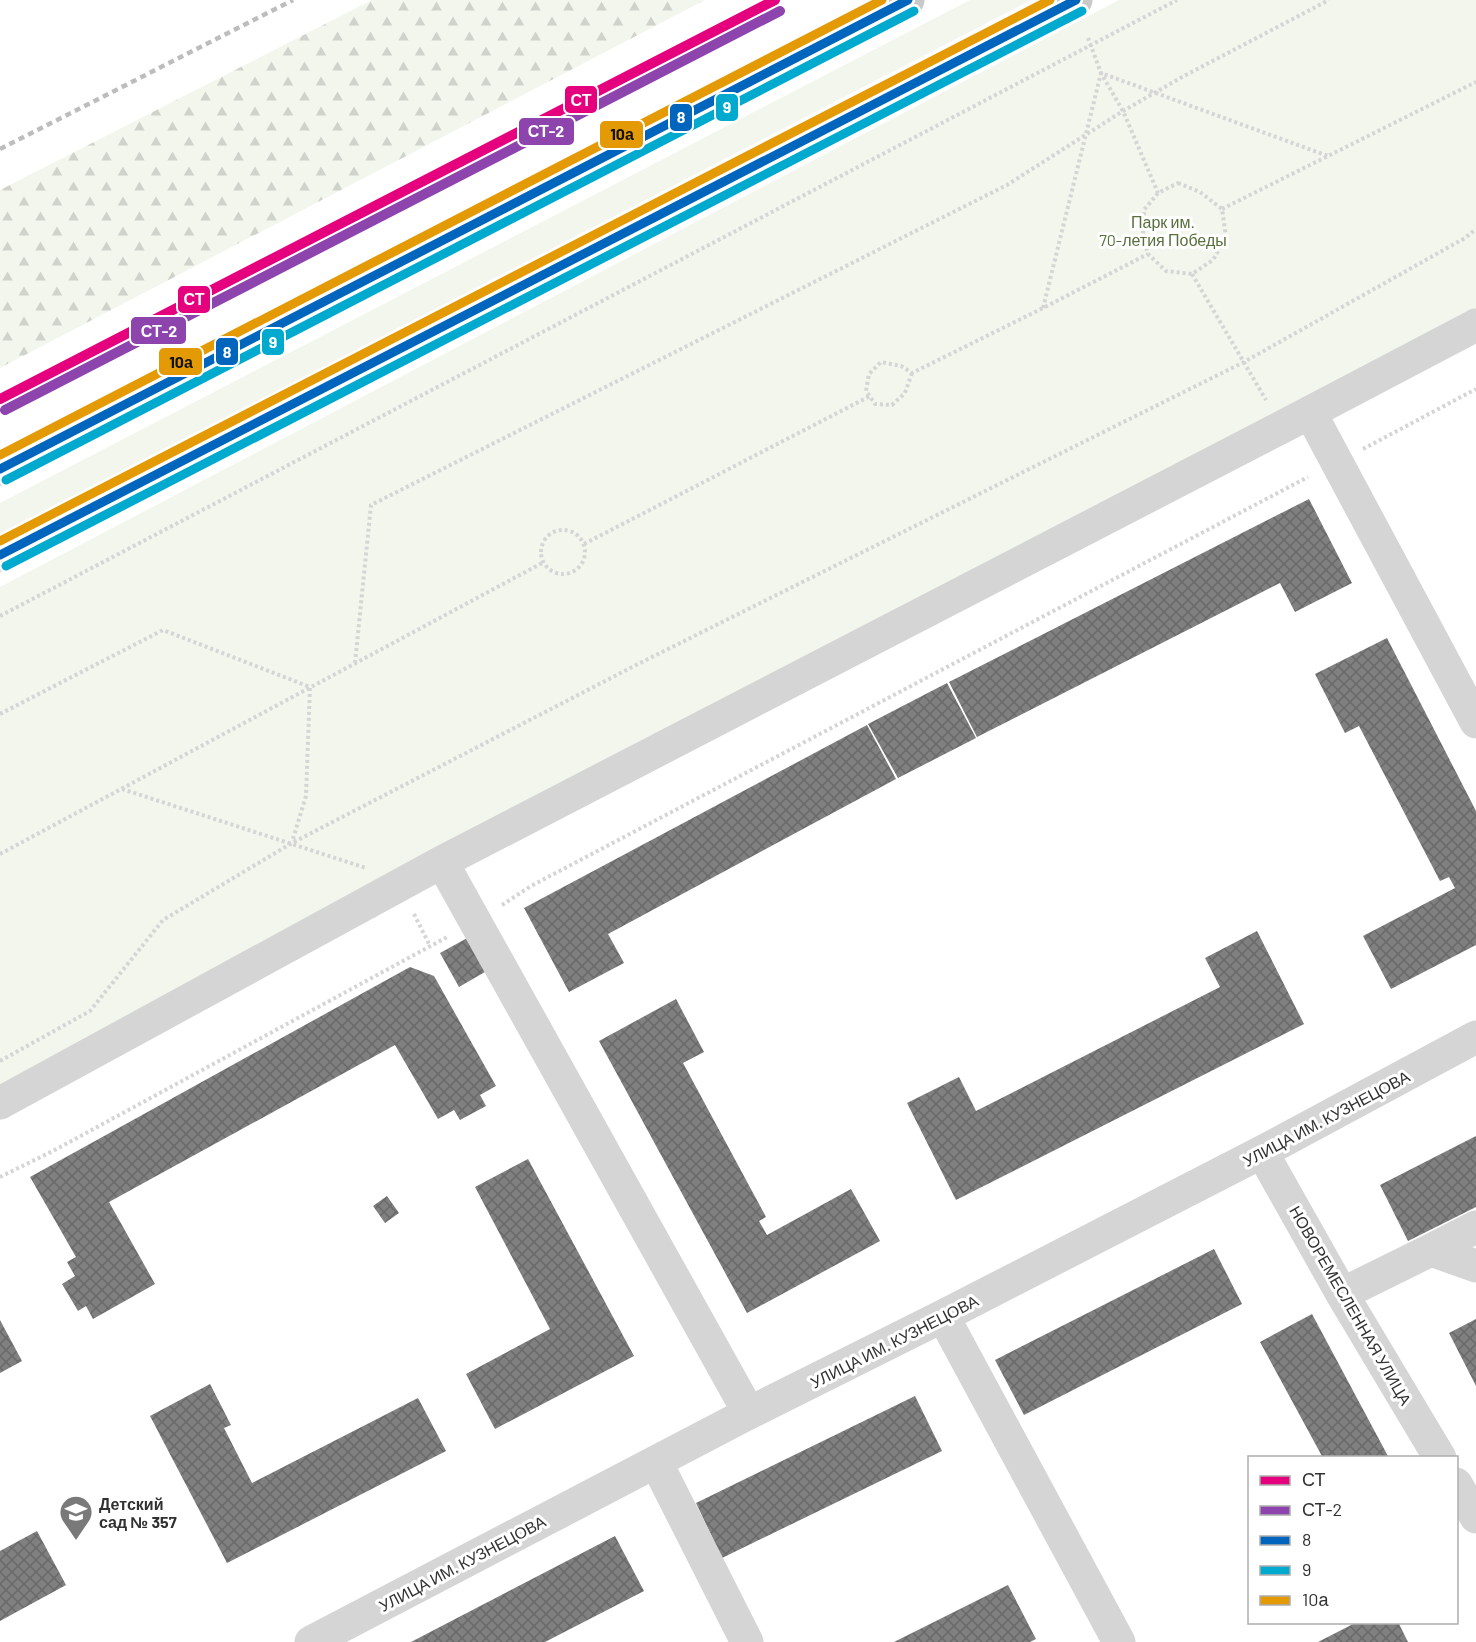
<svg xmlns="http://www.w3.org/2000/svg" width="1476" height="1642" viewBox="0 0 1476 1642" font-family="Barlow,sans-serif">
	<defs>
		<pattern id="forest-firs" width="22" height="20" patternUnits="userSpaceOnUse" patternTransform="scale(1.5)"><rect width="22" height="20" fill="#f2f6ed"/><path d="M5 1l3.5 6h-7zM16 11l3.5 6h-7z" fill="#d0d3cc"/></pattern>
		<pattern id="building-cross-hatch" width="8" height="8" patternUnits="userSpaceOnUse" patternTransform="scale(1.5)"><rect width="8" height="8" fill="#808080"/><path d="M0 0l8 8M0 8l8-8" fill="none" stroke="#696969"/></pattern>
	</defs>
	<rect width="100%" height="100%" fill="#fff"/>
	<path fill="#f2f6ed" d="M970,0h61l-1031,535v-32z
		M1119,0h357v319l-1476,779v-511z"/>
	<path fill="url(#forest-firs)" d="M372,0h333l-705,368v-178z"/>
	<path fill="url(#building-cross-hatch)" d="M1309,499l43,84 -57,29 -15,-29 -303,154 -28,-55z
		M1387,638l89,173v134l-85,44 -28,-53 92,-48 -6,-11 -9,4 -81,-155 -14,7 -30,-59z
		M947,683l29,55 -78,40 -30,-54z
		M867,725l29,54 -288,155 16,29 -55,29 -45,-84z
		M1257,931l47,93 -348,176 -49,-97 52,-26 17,34 244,-124 -15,-29z
		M471,936l19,33 -31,18 -19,-34z
		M410,967l24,9 62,110 -16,9 6,11 -26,14 -6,-10 -16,9 -43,-74 -286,157 46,82 -62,35 -7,-13 -8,5 -16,-27 13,-8 -8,-14 9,-5 -46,-80z
		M676,999l28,53 -21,11 83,154 -7,4 8,14 84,-46 29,52 -133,72 -148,-272z
		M1476,1136v71l-68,34 -28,-56z
		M528,1159l106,197 -139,73 -29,-55 84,-45 -75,-142z
		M387,1196l12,17 -14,10 -12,-17z
		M1214,1249l28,55 -218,111 -29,-55z
		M1312,1314l77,144h-66l-63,-116z
		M1476,1319v67l-27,-53z
		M0,1320l22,41 -22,12z
		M210,1384l21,41 -7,3 28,55 166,-85 28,53 -219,112 -77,-147z
		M915,1396l27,55 -220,107 -26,-55z
		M37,1531l29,54 -66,36v-70z
		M615,1536l29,55 -99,51h-134z
		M1008,1585l28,54 -6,3h-136z
		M1357,1622h41l10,20h-90z"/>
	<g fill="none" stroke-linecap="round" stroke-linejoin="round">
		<path stroke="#d5d5d5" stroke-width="4" stroke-dasharray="3 3" stroke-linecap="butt" d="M1088,38l13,35 22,38 35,82
			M1178,183l22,9 22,17 4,28 -13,23 -21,14 -26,-3 -18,-17 -5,-18 1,-26 14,-17z
			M1222,209l254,-127
			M1192,274l74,126
			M1043,308l58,-235 227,83
			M912,373l-7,20 -13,12 -17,-1 -9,-13 3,-17 12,-12 20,4 11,7 131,-65 105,-54
			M1363,449l113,-60
			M541 552a22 22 0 1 1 44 0a22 22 0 1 1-44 0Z
			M584,544l286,-148
			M0,616l1177,-616
			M355,663l16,-158 636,-320 116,-74 61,-35 145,-76
			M0,714l163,-84 147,57 -4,109 -14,46
			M122,789l244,79
			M0,854l544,-292
			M502,905l29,-19 777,-409
			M414,914l16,32
			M0,1061l90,-50 73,-91 129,-77 346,-179 606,-302 221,-124 11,-9
			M0,1177l53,-26 396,-215"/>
		<path stroke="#d5d5d5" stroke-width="33" d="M1310,412l166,310
			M442,862l307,551
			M0,1103l442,-241 840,-435 194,-102
			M1262,1152l80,142 98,164
			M1431,1250l45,-23
			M1342,1294l89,-44 45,16
			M943,1316l176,326
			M656,1462l91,180
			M1456,1484l20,33
			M311,1642l438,-229 194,-97 319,-164 214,-115"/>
		<path stroke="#c9c9c9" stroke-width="33" d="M0,469l908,-469
			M0,555l1076,-555"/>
		<path stroke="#bdbdbd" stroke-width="4.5" stroke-dasharray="6 4.5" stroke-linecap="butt" d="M0,149l293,-149"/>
		<defs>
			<path id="bus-1" d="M0,469l908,-469
				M0,555l1076,-555"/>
			<path id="bus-2" d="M6,480l908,-469
				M6,566l1076,-555"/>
			<path id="bus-3" d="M0,455l882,-455
				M0,541l1050,-541"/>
		</defs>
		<use href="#bus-1" stroke="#fff" stroke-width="14"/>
		<use href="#bus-2" stroke="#fff" stroke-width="14"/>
		<use href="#bus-3" stroke="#fff" stroke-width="14"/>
		<use href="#bus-1" stroke="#0065bd" stroke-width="9"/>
		<use href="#bus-2" stroke="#00a9ce" stroke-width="9"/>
		<use href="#bus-3" stroke="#e39a05" stroke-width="9"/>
		<defs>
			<path id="rail-1" d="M0,399l775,-399"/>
			<path id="rail-2" d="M5,410l775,-399"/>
		</defs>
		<use href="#rail-1" stroke="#fff" stroke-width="15"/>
		<use href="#rail-2" stroke="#fff" stroke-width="15"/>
		<use href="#rail-1" stroke="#e5007d" stroke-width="10"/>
		<use href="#rail-2" stroke="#8e44ad" stroke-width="10"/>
	</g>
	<defs>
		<symbol id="school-pin" viewBox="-11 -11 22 30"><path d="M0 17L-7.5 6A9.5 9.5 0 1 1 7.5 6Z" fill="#797979" stroke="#fff"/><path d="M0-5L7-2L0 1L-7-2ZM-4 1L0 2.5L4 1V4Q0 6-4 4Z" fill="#fff"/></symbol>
	</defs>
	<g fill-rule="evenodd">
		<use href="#school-pin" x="57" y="1493" width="38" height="52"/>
	</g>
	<g text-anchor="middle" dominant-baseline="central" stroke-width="6" stroke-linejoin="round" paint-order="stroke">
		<g font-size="16" fill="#586f3c" stroke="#fff">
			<text x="1163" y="221">Парк им.<tspan x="1163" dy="18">70-летия Победы</tspan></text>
		</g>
		<g font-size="16" fill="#313131" stroke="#fff">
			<text transform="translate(1326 1118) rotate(-28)">УЛИЦА ИМ. КУЗНЕЦОВА</text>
			<text transform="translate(1351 1305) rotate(60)">НОВОРЕМЕСЛЕННАЯ УЛИЦА</text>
			<text transform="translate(894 1341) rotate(-27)">УЛИЦА ИМ. КУЗНЕЦОВА</text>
			<text transform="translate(462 1563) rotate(-28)">УЛИЦА ИМ. КУЗНЕЦОВА</text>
		</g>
		<g font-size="16" font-weight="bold" fill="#313131" stroke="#fff" text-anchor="start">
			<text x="99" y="1503">Детский<tspan x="99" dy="18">сад № 357</tspan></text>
		</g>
	</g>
	<g stroke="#fff" stroke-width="2">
		<rect x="564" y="85" width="34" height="29" rx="6" fill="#e5007d"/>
		<rect x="715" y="93" width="24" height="29" rx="6" fill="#00a9ce"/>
		<rect x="669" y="103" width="24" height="29" rx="6" fill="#0065bd"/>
		<rect x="518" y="117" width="57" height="29" rx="6" fill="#8e44ad"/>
		<rect x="599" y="120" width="45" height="29" rx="6" fill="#e39a05"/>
		<rect x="177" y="285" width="34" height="29" rx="6" fill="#e5007d"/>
		<rect x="130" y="316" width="57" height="29" rx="6" fill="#8e44ad"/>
		<rect x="261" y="328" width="24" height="28" rx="6" fill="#00a9ce"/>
		<rect x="215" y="337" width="24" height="29" rx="6" fill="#0065bd"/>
		<rect x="158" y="347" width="45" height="29" rx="6" fill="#e39a05"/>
	</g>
	<g font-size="16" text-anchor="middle" font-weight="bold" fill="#fff">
		<text x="581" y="106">СТ</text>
		<text x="727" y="113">9</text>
		<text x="681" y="123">8</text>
		<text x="546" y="137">СТ-2</text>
		<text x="194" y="305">СТ</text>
		<text x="159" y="337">СТ-2</text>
		<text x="273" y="348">9</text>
		<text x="227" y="358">8</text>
	</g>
	<g font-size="16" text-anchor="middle" font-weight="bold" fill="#111">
		<text x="622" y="140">10а</text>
		<text x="181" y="368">10а</text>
	</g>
	<rect x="1248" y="1456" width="210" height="168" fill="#ffffff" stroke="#adadad" stroke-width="1.5"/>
	<rect x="1260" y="1476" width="30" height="9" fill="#e5007d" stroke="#adadad" stroke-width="1.5"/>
	<text x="1302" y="1486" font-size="18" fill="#313131">СТ</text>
	<rect x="1260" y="1506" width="30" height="9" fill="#8e44ad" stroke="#adadad" stroke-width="1.5"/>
	<text x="1302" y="1516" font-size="18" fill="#313131">СТ-2</text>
	<rect x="1260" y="1536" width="30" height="9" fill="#0065bd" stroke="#adadad" stroke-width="1.5"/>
	<text x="1302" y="1546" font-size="18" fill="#313131">8</text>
	<rect x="1260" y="1566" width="30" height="9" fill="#00a9ce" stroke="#adadad" stroke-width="1.5"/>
	<text x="1302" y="1576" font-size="18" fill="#313131">9</text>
	<rect x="1260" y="1596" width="30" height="9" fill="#e39a05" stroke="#adadad" stroke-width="1.5"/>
	<text x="1302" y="1606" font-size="18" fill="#313131">10а</text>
</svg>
